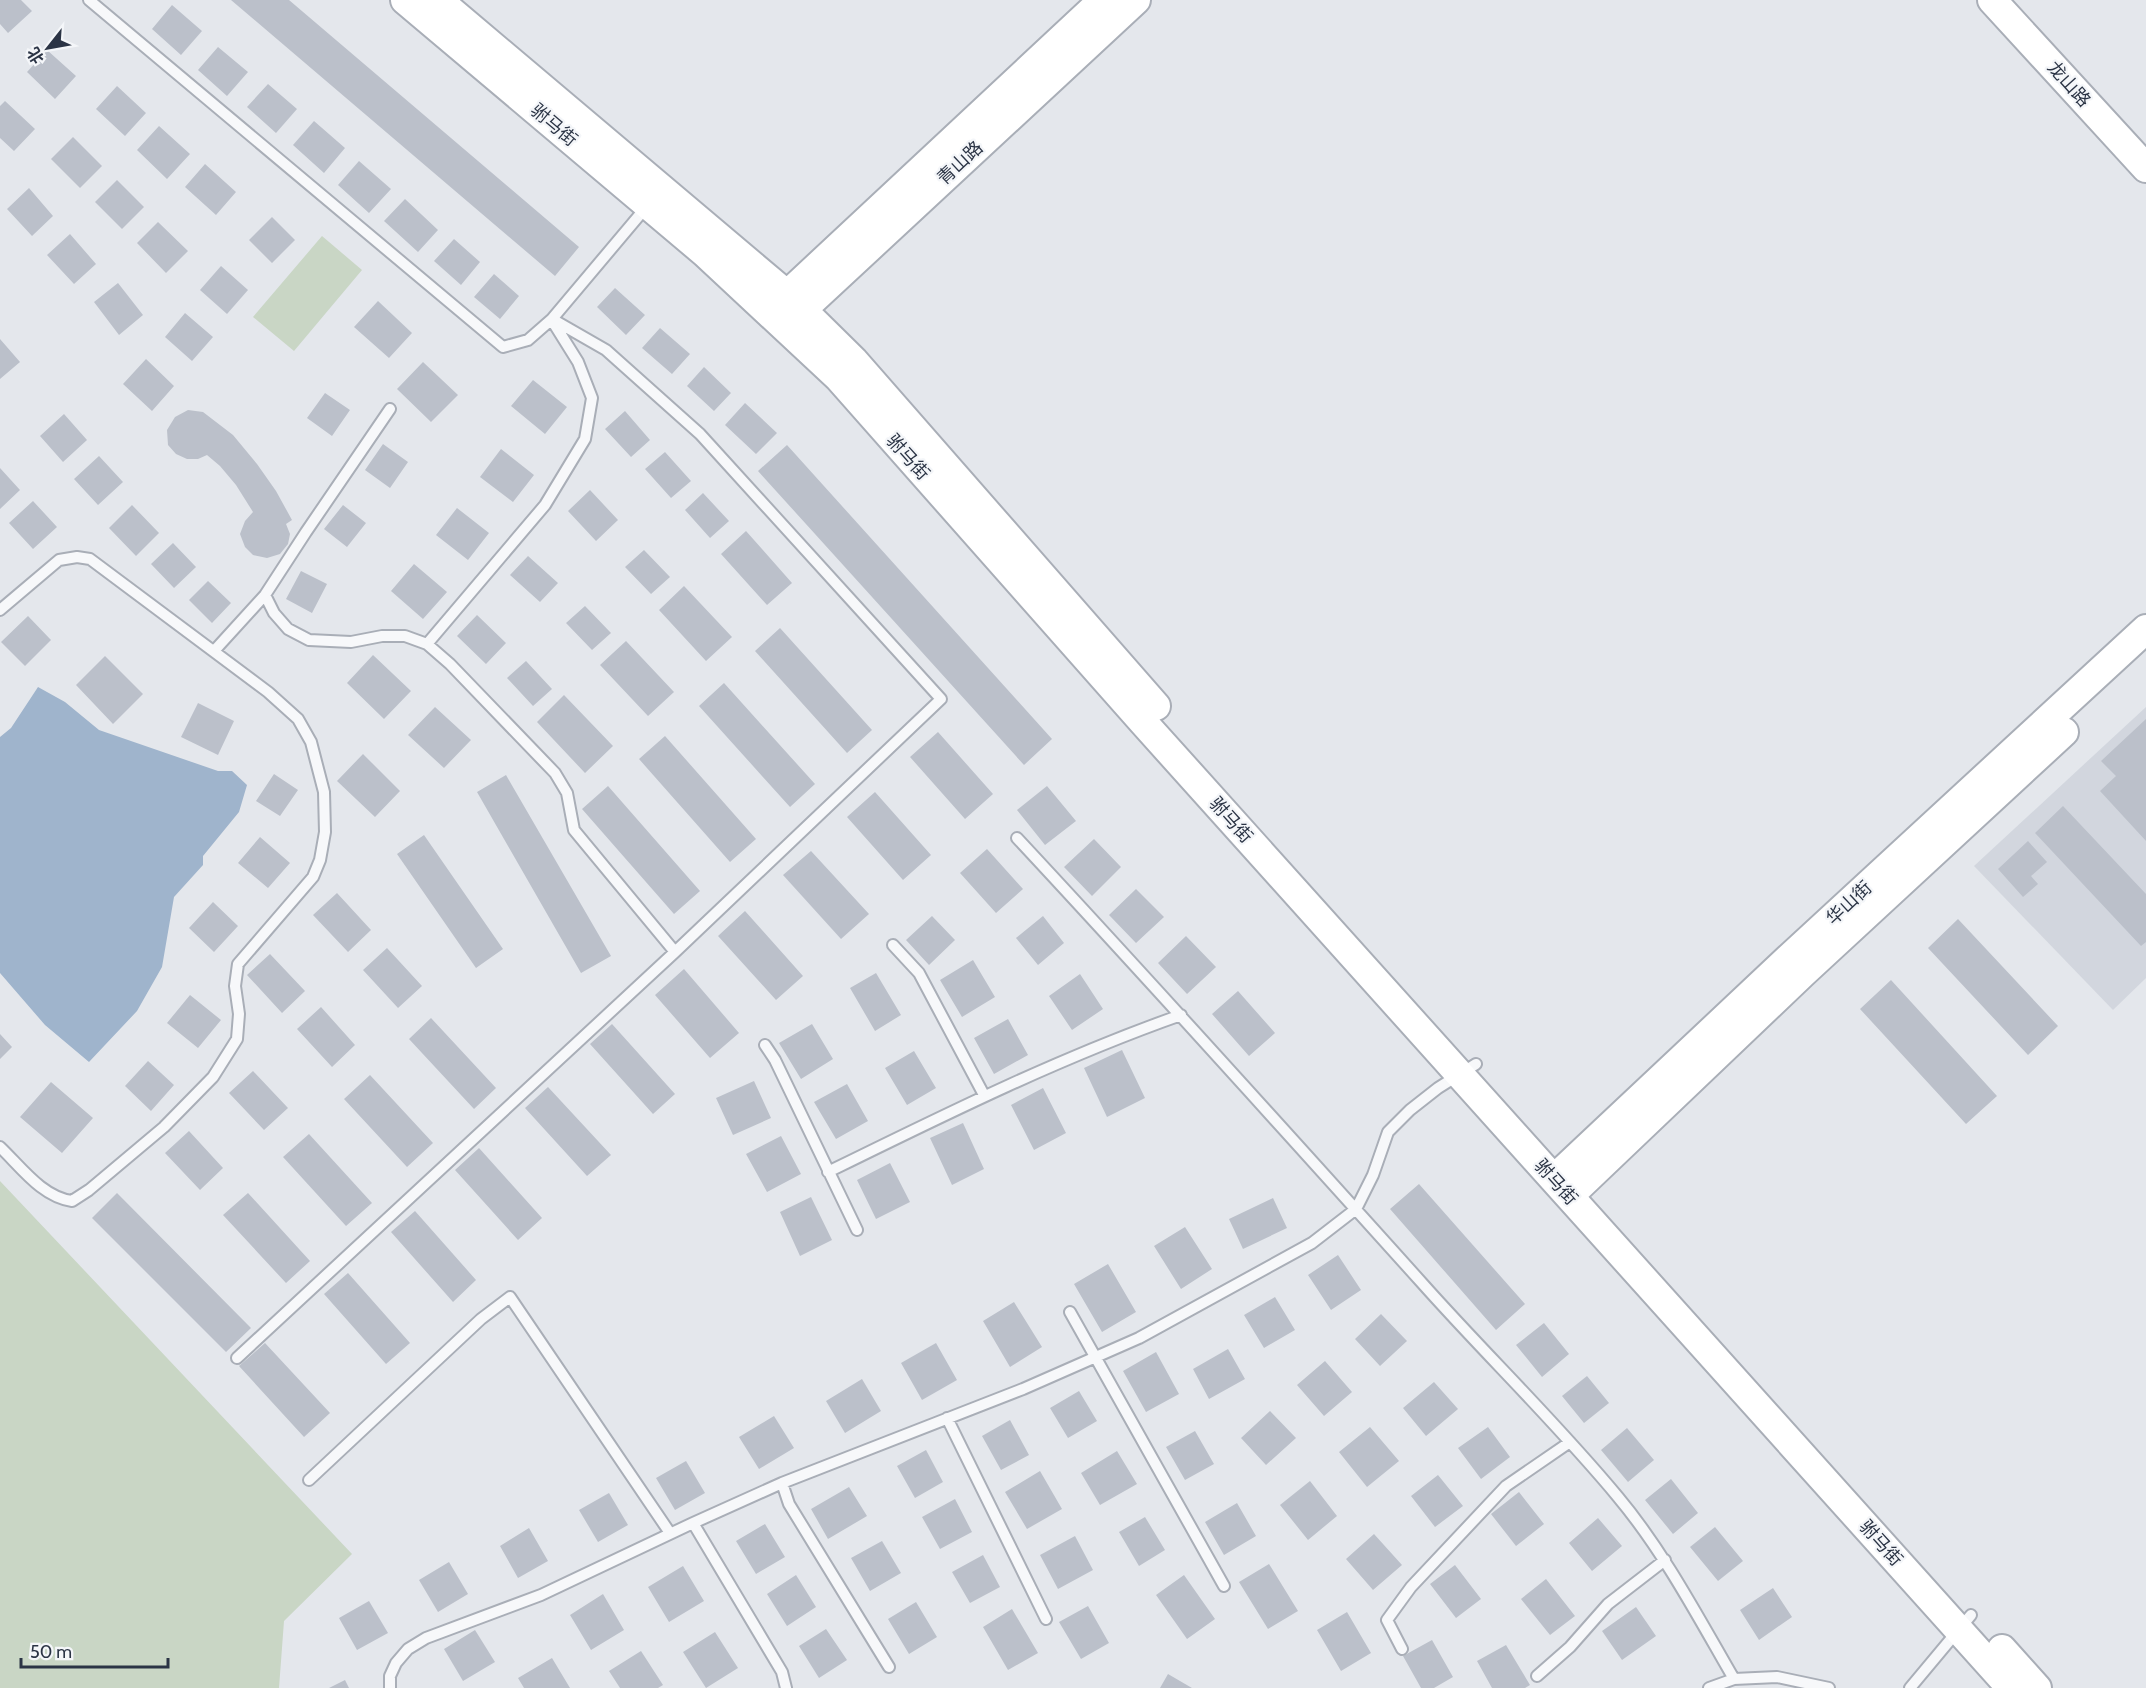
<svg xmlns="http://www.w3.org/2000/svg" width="2146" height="1688" viewBox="0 0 2146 1688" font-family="Cabin,'Noto Sans SC',sans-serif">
	<rect width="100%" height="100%" fill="#e4e7ec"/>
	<path fill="#d2d6de" d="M2146,707v271l-33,32 -139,-144z"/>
	<path fill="#c9d6c5" d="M322,236l40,34 -68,81 -41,-34z
		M0,1181l352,373 -68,67 -5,67h-279z"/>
	<path fill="#9fb4cc" d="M38,687l27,15 34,28 119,41h14l15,14 -8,27 -36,44v9l-29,32 -12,70 -25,44 -48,51 -44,-37 -45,-52v-236l11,-9z"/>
	<path fill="#bbc0ca" d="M0,0h21l11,11 -24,22 -8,-9z
		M231,0h58l290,247 -24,29z
		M172,5l30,26 -21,24 -29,-26z
		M218,47l30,25 -21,24 -29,-26z
		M47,50l29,26 -21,23 -28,-27z
		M268,84l29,25 -21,24 -29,-26z
		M117,86l29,27 -21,23 -29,-27z
		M5,101l30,28 -21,22 -14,-13v-32z
		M314,121l31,27 -21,25 -31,-28z
		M159,126l31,28 -23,25 -30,-29z
		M73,137l29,29 -22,22 -29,-29z
		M359,161l32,28 -22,24 -31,-28z
		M205,164l31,28 -20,23 -31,-28z
		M117,180l27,27 -22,22 -27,-27z
		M29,188l24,28 -21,20 -25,-27z
		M405,199l33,31 -20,22 -34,-31z
		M272,217l23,23 -23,23 -23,-23z
		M158,222l30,29 -22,22 -29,-30z
		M70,234l26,30 -22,20 -27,-29z
		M454,239l26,23 -19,23 -27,-24z
		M221,266l27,24 -21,24 -27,-24z
		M494,274l25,22 -19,23 -26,-22z
		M118,283l25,32 -24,20 -25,-33z
		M615,288l30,27 -19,20 -29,-28z
		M378,301l34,32 -23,25 -35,-31z
		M185,313l28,24 -21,24 -27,-24z
		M660,328l30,26 -18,20 -30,-26z
		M0,339l20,23 -20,17z
		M146,359l28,27 -22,25 -29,-27z
		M423,362l35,33 -27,27 -34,-33z
		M704,367l27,26 -17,18 -27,-25z
		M533,380l34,27 -22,27 -34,-28z
		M325,393l25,17 -18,26 -25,-18z
		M745,403l32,30 -21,21 -31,-29z
		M188,410l15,2 30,23 24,29 19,27 16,29 -6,4 4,10 -2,10 -8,10 -13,4 -14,-3 -8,-8 -5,-13 5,-13 8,-9 -17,-27 -16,-19 -13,-11 -9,4h-11l-11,-5 -8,-9 -1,-15 8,-13z
		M625,411l25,29 -19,17 -26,-28z
		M64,414l23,26 -24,22 -23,-26z
		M383,444l25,18 -18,26 -25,-18z
		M787,445l265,294 -28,26 -266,-294z
		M501,449l33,26 -21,27 -33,-25z
		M665,452l26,29 -20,17 -26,-29z
		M99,456l24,26 -25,23 -24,-26z
		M0,468l20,22 -20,19z
		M590,490l28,30 -22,21 -28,-30z
		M703,493l26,28 -19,17 -25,-28z
		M33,501l24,26 -24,22 -24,-26z
		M132,505l27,28 -23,23 -27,-28z
		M343,505l23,18 -19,24 -23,-18z
		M457,508l32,25 -21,27 -32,-25z
		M746,531l46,52 -25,22 -46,-51z
		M173,543l23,24 -22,21 -23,-24z
		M644,550l26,27 -19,17 -26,-27z
		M528,556l30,27 -18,19 -30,-27z
		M414,564l33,28 -24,27 -32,-28z
		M301,571l26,13 -15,29 -26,-14z
		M208,581l23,22 -19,20 -23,-23z
		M684,586l48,51 -26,24 -47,-51z
		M585,606l26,27 -19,17 -26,-27z
		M477,615l29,28 -20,21 -29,-28z
		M28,616l23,24 -26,26 -24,-24z
		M780,628l92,102 -25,23 -92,-102z
		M626,641l48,51 -26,24 -48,-51z
		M373,655l38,36 -27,28 -37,-36z
		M105,656l38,38 -30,30 -37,-39z
		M526,661l26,28 -19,17 -26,-28z
		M724,683l91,101 -25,23 -91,-101z
		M564,695l49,51 -28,27 -48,-51z
		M198,703l36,18 -16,34 -37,-18z
		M435,707l36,33 -27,28 -36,-33z
		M2146,719v122l-46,-50 16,-15 -15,-15z
		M938,732l55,62 -28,25 -55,-62z
		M665,736l91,103 -26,23 -91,-103z
		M363,754l37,37 -25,26 -38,-36z
		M274,774l24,16 -18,26 -24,-15z
		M506,775l105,181 -30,17 -104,-181z
		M608,786l92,105 -26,23 -92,-105z
		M1047,786l29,35 -31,24 -28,-35z
		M875,792l56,63 -28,25 -56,-63z
		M2063,806l83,88v48l-5,4 -106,-113z
		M424,835l79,114 -27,19 -79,-114z
		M260,837l30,26 -22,25 -30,-25z
		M1094,839l27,28 -29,29 -28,-29z
		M2028,841l19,21 -16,14 7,8 -15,13 -25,-28z
		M987,849l36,40 -27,24 -36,-40z
		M811,851l58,63 -28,25 -58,-64z
		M1136,889l28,28 -28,26 -27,-28z
		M337,893l34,37 -23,22 -35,-37z
		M213,902l25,24 -24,26 -25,-24z
		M745,911l58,65 -27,24 -58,-64z
		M932,916l23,24 -26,25 -23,-25z
		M1043,916l21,27 -26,22 -22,-27z
		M1958,919l100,107 -30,29 -100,-107z
		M1186,936l30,31 -29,27 -29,-31z
		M387,948l35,38 -24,22 -35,-38z
		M270,954l35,37 -23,22 -35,-38z
		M973,960l22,37 -33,20 -22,-37z
		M684,969l55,64 -29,25 -55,-63z
		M876,973l25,42 -26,16 -25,-43z
		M1080,974l23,35 -31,21 -23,-34z
		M1891,980l106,116 -31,28 -106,-115z
		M1238,991l37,42 -26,23 -37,-42z
		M190,995l31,25 -23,28 -31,-25z
		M321,1007l34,38 -23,22 -35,-38z
		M431,1018l65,70 -22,21 -65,-70z
		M1008,1019l20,36 -34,19 -20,-36z
		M612,1024l63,70 -22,20 -63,-70z
		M812,1024l21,35 -32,20 -22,-36z
		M0,1034l12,13 -12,12z
		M1122,1050l23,48 -38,19 -23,-49z
		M914,1051l22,37 -29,17 -22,-37z
		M148,1061l26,24 -23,26 -26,-25z
		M253,1071l35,37 -24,22 -35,-37z
		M370,1075l63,68 -26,24 -63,-68z
		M754,1081l17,37 -38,17 -17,-37z
		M51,1082l42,36 -31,35 -42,-36z
		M847,1084l21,37 -32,18 -22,-37z
		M548,1087l63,68 -24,21 -62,-68z
		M1043,1088l23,45 -32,17 -23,-45z
		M963,1123l21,46 -32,16 -22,-47z
		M189,1131l34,37 -23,22 -35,-37z
		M309,1134l63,69 -26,23 -63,-69z
		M781,1136l20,38 -34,18 -21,-38z
		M479,1148l63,70 -24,22 -63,-70z
		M890,1163l20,39 -34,17 -19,-39z
		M1419,1184l106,120 -29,26 -106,-121z
		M117,1193l134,135 -25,24 -134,-134z
		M248,1193l62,68 -24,22 -63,-68z
		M811,1197l21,43 -32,16 -20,-44z
		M1273,1198l14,30 -44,21 -14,-30z
		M415,1211l61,69 -23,22 -62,-70z
		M1185,1227l27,42 -31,20 -27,-43z
		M1338,1255l23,35 -30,20 -23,-35z
		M1108,1264l28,48 -34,20 -28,-48z
		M348,1273l62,70 -24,21 -62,-70z
		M1275,1297l20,33 -31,18 -20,-33z
		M1014,1302l28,45 -32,20 -27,-46z
		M1381,1314l26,27 -27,25 -25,-27z
		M1544,1323l25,31 -27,23 -26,-32z
		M265,1343l65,70 -26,24 -65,-71z
		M936,1343l21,37 -35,20 -21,-37z
		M1228,1349l17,30 -36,20 -16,-30z
		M1156,1352l23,42 -33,18 -23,-41z
		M1325,1361l27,31 -28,24 -27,-31z
		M1587,1376l22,27 -25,20 -22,-27z
		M862,1379l19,32 -36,22 -19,-32z
		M1434,1382l24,27 -32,27 -23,-28z
		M1079,1391l18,30 -29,17 -18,-30z
		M1270,1411l26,27 -30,27 -25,-27z
		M774,1416l20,32 -35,21 -20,-32z
		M1010,1420l19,35 -28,15 -19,-34z
		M1370,1427l29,34 -32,26 -28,-35z
		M1488,1427l22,30 -29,22 -23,-31z
		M1627,1428l27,32 -26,22 -27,-32z
		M1195,1431l19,33 -29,16 -19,-33z
		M926,1450l17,32 -28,16 -18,-32z
		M1117,1451l20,33 -37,21 -19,-32z
		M686,1461l19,32 -30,17 -19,-32z
		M1040,1471l22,38 -35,20 -22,-37z
		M1438,1475l25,31 -28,21 -24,-31z
		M1671,1479l27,34 -25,21 -28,-34z
		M1310,1481l27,35 -29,24 -28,-35z
		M849,1487l18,29 -39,23 -17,-30z
		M1519,1492l25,32 -28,22 -25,-32z
		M609,1493l19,32 -30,17 -19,-32z
		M955,1499l17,33 -32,17 -18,-32z
		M1237,1503l19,33 -32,19 -19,-33z
		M1145,1517l20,33 -26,16 -20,-34z
		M1598,1518l24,28 -30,25 -23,-28z
		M765,1524l20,33 -29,17 -20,-33z
		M1715,1527l28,34 -25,20 -28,-34z
		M529,1528l19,33 -30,17 -18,-32z
		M1374,1534l28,31 -29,25 -27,-31z
		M1075,1536l18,34 -35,19 -18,-34z
		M882,1541l19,32 -31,18 -19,-33z
		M983,1555l17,32 -30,16 -18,-31z
		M449,1562l19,32 -30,18 -19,-32z
		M1269,1564l29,47 -30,18 -29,-47z
		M1455,1565l26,34 -25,19 -26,-34z
		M683,1566l21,35 -35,21 -21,-35z
		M796,1575l20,32 -29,19 -20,-32z
		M1184,1575l31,44 -28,20 -31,-44z
		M1546,1579l29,37 -25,19 -29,-36z
		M1773,1588l19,29 -33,23 -19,-30z
		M603,1594l21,36 -33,20 -21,-35z
		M369,1601l19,32 -31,17 -18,-32z
		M916,1602l21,35 -28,17 -21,-35z
		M1088,1606l21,37 -28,16 -22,-37z
		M1636,1607l20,29 -34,24 -20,-29z
		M1012,1609l26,44 -30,17 -25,-43z
		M1347,1612l24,41 -30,18 -24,-41z
		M826,1629l21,31 -28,18 -20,-32z
		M475,1630l20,32 -32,19 -19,-32z
		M715,1632l23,36 -32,20 -23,-36z
		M1432,1640l21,37 -19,11h-13l-18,-32z
		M1506,1645l24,40 -5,3h-33l-15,-27z
		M641,1651l22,34 -5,3h-38l-11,-17z
		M552,1658l18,30h-46l-6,-10z
		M1168,1674l24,14h-32z
		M345,1680l4,8h-20z"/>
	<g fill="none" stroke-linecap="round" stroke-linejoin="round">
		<defs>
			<path id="lane" d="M89,0l414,347 25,-7 24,-21 96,-114
				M265,595l9,18 14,16 21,11 42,2 31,-6h23l22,8 23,20 105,109 12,20 7,37 101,122
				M0,610l59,-50 18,-3 13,2 178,133 30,27 13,23 13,50 1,40 -5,28 -7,17 -75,87 -3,22 4,28 -2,25 -24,38 -49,50 -75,63 -17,11c-30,-4 -51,-34 -72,-54
				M427,644l118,-139 40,-66 7,-41 -14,-36 -25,-40
				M214,651l51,-56 41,-63 84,-123
				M1017,838c137,147 271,296 405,445 64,72 134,139 196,214 46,55 80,120 116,182
				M893,945l26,28 65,122
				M765,1045l10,15 82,170
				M828,1172c116,-57 231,-114 353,-157
				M1070,1312l154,274
				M237,1358l438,-406 266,-253 -241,-265 -94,-84 -54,-31
				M947,1418l99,201
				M309,1480l172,-161 29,-22 160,236
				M782,1483l7,21 100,163
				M693,1523l89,149 4,16
				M1402,1649l-15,-29 24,-33 95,-101 64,-44
				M1537,1676l33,-29 38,-43 57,-44
				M390,1688v-12l6,-13 12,-14 18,-11 115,-43 152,-72 89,-40 241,-94 116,-51 173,-95 44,-34 17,-34 15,-43 22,-22 28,-22 38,-24
				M1709,1688l25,-9 43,-2 52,11
				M1910,1688l61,-73"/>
			<path id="secondary" d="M405,0l300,253 133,124 305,345 868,966
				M438,0l348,294 68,67 302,345
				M1992,0l154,168
				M773,308l330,-308
				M790,321l346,-321
				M1554,1179l234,-220 358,-330
				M1569,1196l234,-223 261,-241
				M2002,1649l35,39"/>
		</defs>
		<use href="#lane" stroke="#a9aeb7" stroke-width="14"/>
		<use href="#secondary" stroke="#a9aeb7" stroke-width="32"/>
		<use href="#lane" stroke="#f7f8fa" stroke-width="10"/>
		<use href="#secondary" stroke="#fff" stroke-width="28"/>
	</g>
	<g text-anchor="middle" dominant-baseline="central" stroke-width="4.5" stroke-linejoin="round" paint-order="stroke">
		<g font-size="18" fill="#2b3445" stroke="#f4f6f9">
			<text transform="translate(2069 84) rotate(48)">龙山路</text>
			<text transform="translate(554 125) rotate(40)">驸马街</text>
			<text transform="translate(960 163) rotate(-43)">青山路</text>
			<text transform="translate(908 457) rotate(48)">驸马街</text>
			<text transform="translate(1231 820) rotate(48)">驸马街</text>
			<text transform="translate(1849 903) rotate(-43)">华山街</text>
			<text transform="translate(1556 1182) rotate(48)">驸马街</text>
			<text transform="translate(1881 1543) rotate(48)">驸马街</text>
		</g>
	</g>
	<g transform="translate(48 48) rotate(239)" stroke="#f4f6f9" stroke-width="4.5" paint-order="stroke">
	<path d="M0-4.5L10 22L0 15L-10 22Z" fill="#2b3445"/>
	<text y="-9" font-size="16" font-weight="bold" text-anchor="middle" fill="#2b3445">北</text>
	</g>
	<path d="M21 1658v9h147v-9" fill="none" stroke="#2b3445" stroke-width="3"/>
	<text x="30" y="1658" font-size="18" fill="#2b3445" stroke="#f4f6f9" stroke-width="4.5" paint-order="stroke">50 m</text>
</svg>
